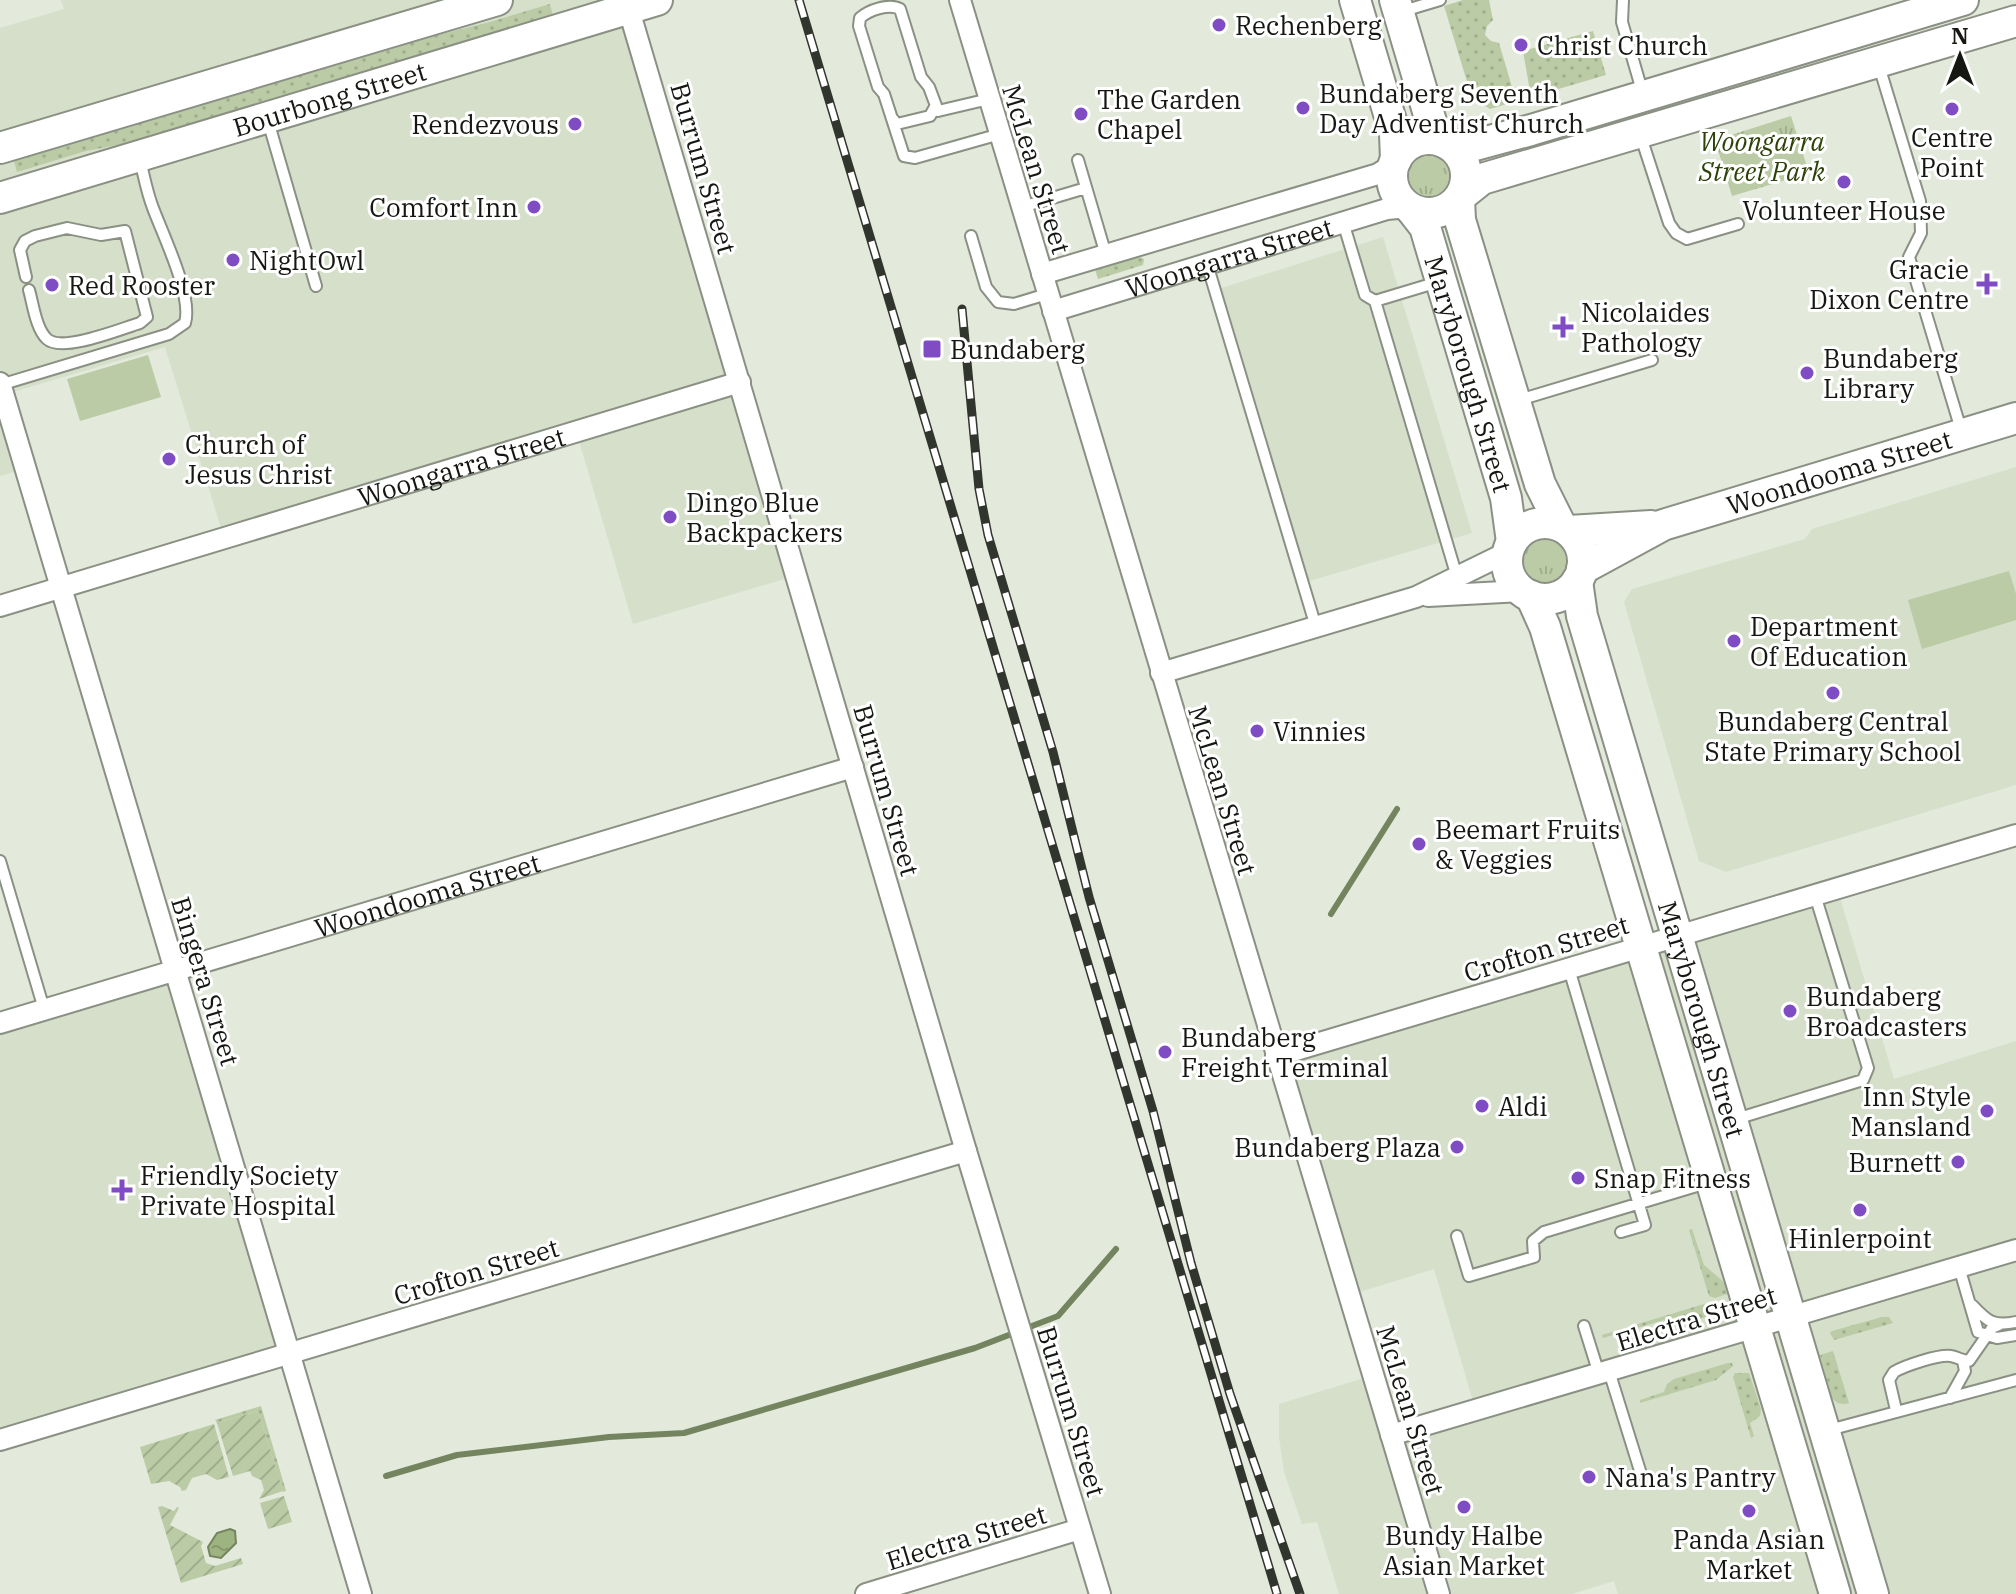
<svg xmlns="http://www.w3.org/2000/svg" width="2016" height="1594" viewBox="0 0 2016 1594" font-family="'IBM Plex Serif',serif">
	<defs>
		<pattern id="grass-dots" width="8" height="8" patternUnits="userSpaceOnUse" patternTransform="scale(2)"><rect width="8" height="8" fill="#bacba5"/><path d="M2 2h.1M6 6h.1" fill="none" stroke="#9fae8d" stroke-width="1.8" stroke-linecap="round"/></pattern>
		<pattern id="park-tufts" width="24" height="20" patternUnits="userSpaceOnUse" patternTransform="scale(2)"><rect width="24" height="20" fill="#bacba5"/><path d="M3 7l-1-3M5 7V3M7 7l1-3M15 17l-1-3M17 17v-4M19 17l1-3" fill="none" stroke="#9fae8d"/></pattern>
		<pattern id="garden-furrows" width="10" height="10" patternUnits="userSpaceOnUse" patternTransform="scale(2)"><rect width="10" height="10" fill="#bacba5"/><path d="M-1 1l2-2M0 10L10 0M9 11l2-2" fill="none" stroke="#9fae8d"/></pattern>
		<pattern id="water-ripples" width="26" height="14" patternUnits="userSpaceOnUse" patternTransform="scale(2)"><rect width="26" height="14" fill="#9db380"/><path d="M2 4q2-2 4 0t4 0M15 11q2-2 4 0t4 0" fill="none" stroke="#86996e"/></pattern>
	</defs>
	<rect width="100%" height="100%" fill="#e3e9db"/>
	<path fill="#d5dfca" d="M61,0h604l-32,10 165,565 -165,49 -56,-190 -352,107 -60,-194 -159,47 21,74 -27,8v-448l64,-19z
		M1383,237l89,296 -176,52 -87,-293z
		M2016,467v318l-290,87 -27,-11 -75,-259 8,-13 173,-50 7,-10z
		M1838,891l56,188 122,-38v553h-398l-4,-13 -42,13h-233l-22,-72 -15,2 -18,-52 -5,-35v-33l95,-29 18,59 83,-26 -41,-139 -84,26 -72,-238z
		M177,972l117,383 -294,87v-418z"/>
	<path fill="url(#grass-dots)" d="M1463,0h26l4,20 -6,6 -2,9 6,6 8,2 13,44h4l4,13 -30,9 -18,-11 -28,-92z
		M550,4l3,12 -383,119 -84,16 -69,21 -3,-11 23,-10 292,-89 161,-40z
		M1593,31l13,44 -75,22 -8,-46z
		M1137,256l7,3 -1,6 -45,14 -3,-10z
		M1692,1229l12,36 21,18 2,11 -12,4 -6,-2 -20,-66z
		M1704,1304l9,2 3,8 -43,13 -6,-1 -3,-6 -61,18 -1,-3z
		M1882,1317h7l4,6 -59,17 -4,-7 2,-2z
		M1833,1351l16,52c-7,2 -13,1 -17,-6l-12,-42z
		M1728,1363h4l1,3 -17,14 -76,23v-3l24,-8 3,-8 7,-5z
		M1735,1373h14l12,36 -1,7 -10,7 4,13 -3,2 -18,-61z
		M261,1406l25,85 -3,1 -25,-81 -41,12 -2,-3z"/>
	<path fill="url(#park-tufts)" d="M1791,116l18,57 -77,23 -17,-56z
		M1409 176a20 20 0 1 1 40 0a20 20 0 1 1-40 0Z
		M1524 561a21 21 0 1 1 42 0a21 21 0 1 1-42 0Z"/>
	<path fill="url(#garden-furrows)" d="M258,1411l25,80 -24,8 5,-9 -3,-10 -9,-4 -2,-5 -17,5 -16,-53z
		M214,1424l15,53 -12,3 -11,-6 -14,4 -6,12 -4,1 -2,-4 -11,-6 -18,3 -11,-37z
		M284,1496l8,26 -24,7 -8,-26z
		M162,1506l12,5 3,-4 2,1 -9,17 33,17 -2,4 5,17 9,3 26,-8 2,6 -62,19 -23,-76z"/>
	<path fill="#bacba5" d="M148,355l13,42 -81,24 -13,-42z
		M2009,571l7,23v26l-94,29 -14,-49z"/>
	<path fill="url(#water-ripples)" stroke="#74845f" stroke-width="2" d="M230,1529l5,2 1,12 -15,15 -11,-2 -2,-9 9,-14z"/>
	<g fill="none" stroke-linecap="round" stroke-linejoin="round">
		<path stroke="#74845f" stroke-width="6" d="M1331,914l66,-105
			M386,1476l71,-21 152,-18 75,-4 291,-85 83,-32 58,-67"/>
		<defs>
			<path id="lane" d="M1623,0l-1,22 21,72
				M1400,12l40,-12
				M1879,66l41,135 1,32 -12,24 53,176
				M989,99l-51,12 -9,-24 -8,-10 -21,-68c-11,-6 -31,1 -40,9l-1,8 19,61 6,7 20,62 11,2 85,-24
				M892,118l5,6 33,-8 5,-9
				M268,121l48,165
				M1640,134l29,89 7,10 11,6 51,-15
				M1078,160l28,95
				M1022,207l64,-19
				M1343,222l22,73 10,6 82,276
				M971,236l15,51 12,15 16,2 33,-10
				M1207,264l109,363
				M26,277l-6,-27 5,-9 10,-5 32,-8 34,7 24,-4 22,86 -7,6c-20,6 -78,30 -93,16 -11,-10 -14,-35 -18,-49
				M1375,301l63,-19
				M0,385l169,-51 16,-11c8,-27 -22,-88 -32,-115 -6,-15 -9,-32 -13,-48
				M1519,400l133,-40
				M0,861l44,148
				M1569,969l76,256 -24,7
				M1736,1119l127,-39 5,-12 -53,-173
				M1457,1236l12,40 65,-19 -1,-16 11,-9 166,-50
				M1959,1267l19,65 19,6 19,-3
				M1972,1305c15,16 21,22 44,17
				M1584,1326l15,48
				M1609,1371l32,103
				M1950,1398l15,-27 -2,-10
				M1896,1410l-7,-30 5,-8c10,-6 45,-18 57,-16 7,1 10,5 18,5l23,-33 7,-3
				M1829,1430l187,-50"/>
			<g id="street">
				<path d="M626,0l340,1151 134,443"/>
				<path d="M960,0l479,1594"/>
				<path d="M1042,274l336,-100 16,-10"/>
				<path id="s1" d="M1053,311l334,-102 21,-2"/>
				<path d="M0,383l361,1211"/>
				<path d="M1428,596l94,-5"/>
				<path id="s2" d="M0,606l740,-224"/>
				<path d="M1161,673l255,-76 92,-45"/>
				<path id="s3" d="M0,1023l853,-256"/>
				<path d="M1276,1056l740,-221"/>
				<path d="M1391,1435l625,-185"/>
				<path d="M0,1440l966,-289"/>
				<path d="M866,1594l214,-65"/>
			</g>
			<g id="secondary">
				<path d="M1355,0l40,134 1,26"/>
				<path d="M1395,0l37,125 11,17"/>
				<circle cx="1429" cy="176" r="37"/>
				<path d="M1449,145h26l56,-15 432,-130"/>
				<path d="M0,148l497,-148"/>
				<path d="M1462,195l20,-16 534,-158"/>
				<path id="s4" d="M0,198l657,-198"/>
				<path d="M1459,199l1,21 80,264 21,42"/>
				<path id="s5" d="M1411,209l14,18 16,54 65,217 6,44"/>
				<circle cx="1545" cy="561" r="38"/>
				<path d="M1569,531l82,-5"/>
				<path id="s6" d="M1582,569l81,-44 353,-107"/>
				<path id="s7" d="M1577,581l5,35 291,978"/>
				<path d="M1531,596l14,31 290,967"/>
			</g>
		</defs>
		<use href="#lane" stroke="#8a9083" stroke-width="14"/>
		<use href="#street" stroke="#8a9083" stroke-width="24"/>
		<use href="#secondary" stroke="#8a9083" stroke-width="34"/>
		<use href="#lane" stroke="#fff" stroke-width="10"/>
		<use href="#street" stroke="#fff" stroke-width="20"/>
		<use href="#secondary" stroke="#fff" stroke-width="30"/>
		<defs>
			<path id="rail" d="M799,0l478,1594
				M962,309l17,180 9,46 65,217 36,145 64,214 38,152 39,131 70,200"/>
		</defs>
		<use href="#rail" stroke="#32352e" stroke-width="9"/>
		<use href="#rail" stroke="#fff" stroke-width="6" stroke-dasharray="18" stroke-linecap="butt"/>
	</g>
	<g fill="#7f4cc4" stroke="#fff" stroke-width="3">
		<circle cx="1219" cy="25" r="8"/>
		<circle cx="1521" cy="45" r="8"/>
		<circle cx="1303" cy="108" r="8"/>
		<circle cx="1952" cy="109" r="8"/>
		<circle cx="1081" cy="114" r="8"/>
		<circle cx="575" cy="124" r="8"/>
		<circle cx="1844" cy="182" r="8"/>
		<circle cx="534" cy="207" r="8"/>
		<circle cx="233" cy="260" r="8"/>
		<path d="M1983 272h8v8h8v8h-8v8h-8v-8h-8v-8h8z"/>
		<circle cx="52" cy="285" r="8"/>
		<path d="M1559 315h8v8h8v8h-8v8h-8v-8h-8v-8h8z"/>
		<rect x="922" y="339" width="20" height="20" rx="4"/>
		<circle cx="1807" cy="373" r="8"/>
		<circle cx="169" cy="459" r="8"/>
		<circle cx="670" cy="517" r="8"/>
		<circle cx="1734" cy="641" r="8"/>
		<circle cx="1833" cy="693" r="8"/>
		<circle cx="1257" cy="731" r="8"/>
		<circle cx="1419" cy="844" r="8"/>
		<circle cx="1790" cy="1011" r="8"/>
		<circle cx="1165" cy="1052" r="8"/>
		<circle cx="1482" cy="1106" r="8"/>
		<circle cx="1987" cy="1111" r="8"/>
		<circle cx="1457" cy="1147" r="8"/>
		<circle cx="1958" cy="1162" r="8"/>
		<circle cx="1578" cy="1178" r="8"/>
		<path d="M118 1178h8v8h8v8h-8v8h-8v-8h-8v-8h8z"/>
		<circle cx="1860" cy="1210" r="8"/>
		<circle cx="1589" cy="1477" r="8"/>
		<circle cx="1464" cy="1507" r="8"/>
		<circle cx="1749" cy="1511" r="8"/>
	</g>
	<g text-anchor="middle" dominant-baseline="central" stroke-width="6" stroke-linejoin="round" paint-order="stroke">
		<g font-size="26" fill="#151712" stroke="#fff" text-anchor="start">
			<text x="1235" y="25">Rechenberg</text>
			<text x="1537" y="45">Christ Church</text>
			<text x="1319" y="93">Bundaberg Seventh<tspan x="1319" dy="30">Day Adventist Church</tspan></text>
			<text x="1097" y="99">The Garden<tspan x="1097" dy="30">Chapel</tspan></text>
			<text x="559" y="124" text-anchor="end">Rendezvous</text>
			<text x="1952" y="137" text-anchor="middle">Centre<tspan x="1952" dy="30">Point</tspan></text>
			<text x="518" y="207" text-anchor="end">Comfort Inn</text>
			<text x="1844" y="210" text-anchor="middle">Volunteer House</text>
			<text x="249" y="260">NightOwl</text>
			<text x="1969" y="269" text-anchor="end">Gracie<tspan x="1969" dy="30">Dixon Centre</tspan></text>
			<text x="68" y="285">Red Rooster</text>
			<text x="1581" y="312">Nicolaides<tspan x="1581" dy="30">Pathology</tspan></text>
			<text x="950" y="349">Bundaberg</text>
			<text x="1823" y="358">Bundaberg<tspan x="1823" dy="30">Library</tspan></text>
			<text x="185" y="444">Church of<tspan x="185" dy="30">Jesus Christ</tspan></text>
			<text x="686" y="502">Dingo Blue<tspan x="686" dy="30">Backpackers</tspan></text>
			<text x="1750" y="626">Department<tspan x="1750" dy="30">Of Education</tspan></text>
			<text x="1833" y="721" text-anchor="middle">Bundaberg Central<tspan x="1833" dy="30">State Primary School</tspan></text>
			<text x="1273" y="731">Vinnies</text>
			<text x="1435" y="829">Beemart Fruits<tspan x="1435" dy="30">&amp; Veggies</tspan></text>
			<text x="1806" y="996">Bundaberg<tspan x="1806" dy="30">Broadcasters</tspan></text>
			<text x="1181" y="1037">Bundaberg<tspan x="1181" dy="30">Freight Terminal</tspan></text>
			<text x="1971" y="1096" text-anchor="end">Inn Style<tspan x="1971" dy="30">Mansland</tspan></text>
			<text x="1498" y="1106">Aldi</text>
			<text x="1441" y="1147" text-anchor="end">Bundaberg Plaza</text>
			<text x="1942" y="1162" text-anchor="end">Burnett</text>
			<text x="140" y="1175">Friendly Society<tspan x="140" dy="30">Private Hospital</tspan></text>
			<text x="1594" y="1178">Snap Fitness</text>
			<text x="1860" y="1238" text-anchor="middle">Hinlerpoint</text>
			<text x="1605" y="1477">Nana's Pantry</text>
			<text x="1464" y="1535" text-anchor="middle">Bundy Halbe<tspan x="1464" dy="30">Asian Market</tspan></text>
			<text x="1749" y="1539" text-anchor="middle">Panda Asian<tspan x="1749" dy="30">Market</tspan></text>
		</g>
		<g font-size="26" fill="#151712" stroke="#fff">
			<text stroke="none"><textPath href="#s4" startOffset="344">Bourbong Street</textPath></text>
			<text transform="translate(704 168) rotate(74)">Burrum Street</text>
			<text transform="translate(1037 169) rotate(73)">McLean Street</text>
			<text stroke="none"><textPath href="#s1" startOffset="184">Woongarra Street</textPath></text>
			<text stroke="none"><textPath href="#s5" startOffset="176">Maryborough Street</textPath></text>
			<text stroke="none"><textPath href="#s2" startOffset="482">Woongarra Street</textPath></text>
			<text stroke="none"><textPath href="#s6" startOffset="276">Woondooma Street</textPath></text>
			<text transform="translate(887 790) rotate(74)">Burrum Street</text>
			<text transform="translate(1223 790) rotate(73)">McLean Street</text>
			<text stroke="none"><textPath href="#s3" startOffset="446">Woondooma Street</textPath></text>
			<text transform="translate(1546 948) rotate(-17)">Crofton Street</text>
			<text transform="translate(206 981) rotate(73)">Bingera Street</text>
			<text stroke="none"><textPath href="#s7" startOffset="456">Maryborough Street</textPath></text>
			<text transform="translate(476 1271) rotate(-17)">Crofton Street</text>
			<text transform="translate(1696 1318) rotate(-17)">Electra Street</text>
			<text transform="translate(1411 1410) rotate(73)">McLean Street</text>
			<text transform="translate(1072 1411) rotate(73)">Burrum Street</text>
			<text transform="translate(966 1537) rotate(-17)">Electra Street</text>
		</g>
		<g font-size="26" font-style="italic" fill="#2e4208" stroke="#fff">
			<text x="1762" y="141">Woongarra<tspan x="1762" dy="30">Street Park</tspan></text>
		</g>
	</g>
	<g transform="translate(1960 56)" stroke="#ffffff" stroke-width="6" paint-order="stroke">
	<path d="M0-6L14 30L0 20L-14 30Z" fill="#151712"/>
	<text y="-12" font-size="22" font-weight="bold" text-anchor="middle" fill="#151712">N</text>
	</g>
</svg>
